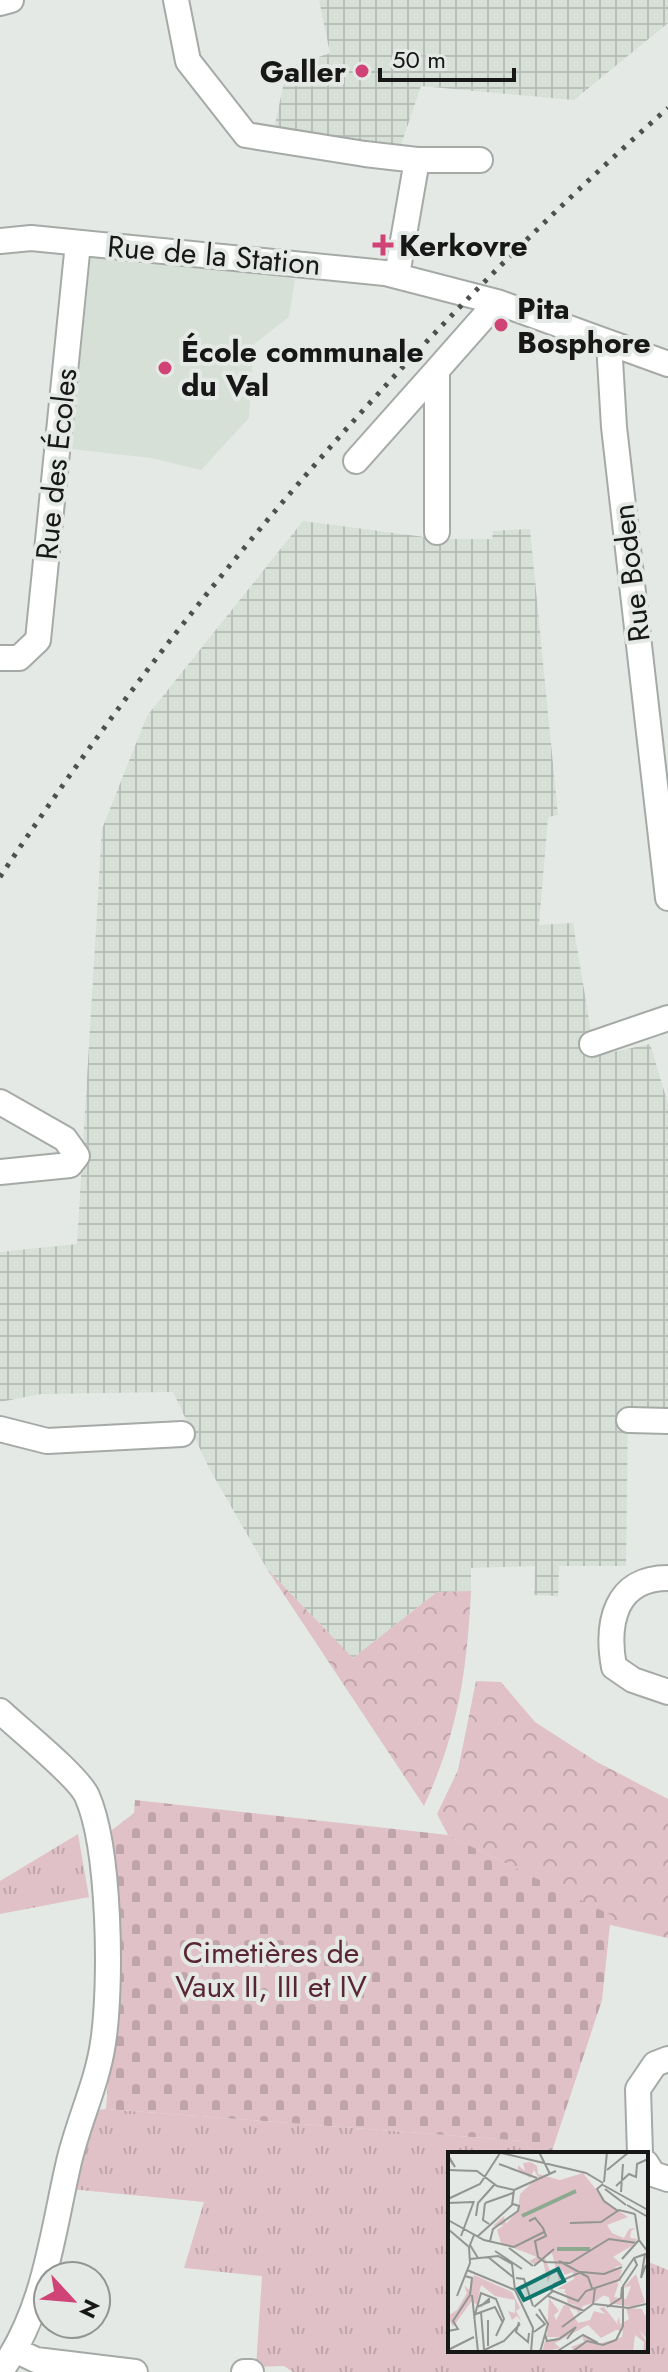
<svg xmlns="http://www.w3.org/2000/svg" width="668" height="2372" viewBox="0 0 668 2372" font-family="Jost,sans-serif">
	<defs>
		<pattern id="industrial-grid" width="8" height="8" patternUnits="userSpaceOnUse" patternTransform="scale(2)"><rect width="8" height="8" fill="#d6e0d7"/><path d="M0 4h8M4 0v8" fill="none" stroke="#b7bfb8"/></pattern>
		<pattern id="grass-tufts" width="24" height="20" patternUnits="userSpaceOnUse" patternTransform="scale(2)"><rect width="24" height="20" fill="#e0c1c8"/><path d="M3 7l-1-3M5 7V3M7 7l1-3M15 17l-1-3M17 17v-4M19 17l1-3" fill="none" stroke="#bfa5ab"/></pattern>
		<pattern id="forest-crowns" width="20" height="18" patternUnits="userSpaceOnUse" patternTransform="scale(2)"><rect width="20" height="18" fill="#e0c1c8"/><path d="M2 6a3 3 0 1 1 6 0M12 15a3 3 0 1 1 6 0" fill="none" stroke="#bfa5ab"/></pattern>
		<pattern id="cemetery-stones" width="16" height="16" patternUnits="userSpaceOnUse" patternTransform="scale(2)"><rect width="16" height="16" fill="#e0c1c8"/><path d="M2 7V4a2 2 0 0 1 4 0v3zM10 15v-3a2 2 0 0 1 4 0v3z" fill="#bfa5ab"/></pattern>
	</defs>
	<rect width="100%" height="100%" fill="#e5e9e5"/>
	<path fill="#d6e0d7" d="M91,253l81,6 123,20 -6,38 -35,27 -5,74 -48,52 -50,-12 -80,-9z"/>
	<path fill="url(#industrial-grid)" d="M319,0h349v23l-94,77 -153,-14 -21,62 -127,-14 14,-66 43,-15z
		M303,521l137,18h52l1,-8 37,-2 28,286 -10,2 -9,108 34,-2 22,133 55,-12 18,60v307l-40,3 -2,152h-67l-1,30 -24,-1 1,-29 -64,2v23l-34,1 -84,66 -86,-89 -58,-101 -36,-76 -132,2 -41,8v-150l77,-8 25,-415 45,-113z"/>
	<path fill="url(#grass-tufts)" d="M78,1834l11,63 -89,17v-33z
		M106,2109l417,32 11,13h-84v196h196v-89l22,9v102h-375l-9,-6 -28,1 6,-91 -78,-8 20,-66 -134,-13 17,-78z"/>
	<path fill="url(#forest-crowns)" d="M267,1569l86,89 84,-66 34,-1c-4,81 -13,141 -47,215z
		M476,1681l25,1 34,40 62,40 71,37v139l-58,-13v-10l-162,-80 -11,-21 21,-44z"/>
	<path fill="url(#cemetery-stones)" d="M135,1800l313,35 163,80 -9,85 -51,154h-17l-11,-13 -417,-32 12,-159 -11,-116 27,-21z"/>
	<g fill="none" stroke-linecap="round" stroke-linejoin="round">
		<defs>
			<path id="minor" d="M176,0l12,61 58,74 119,19 52,6h63
				M0,3l11,-3
				M0,241l31,-3 354,35 112,29 171,62
				M397,275l20,-115
				M609,343l5,84 54,471
				M356,461l81,-91
				M437,532v-162l60,-68
				M0,658h19l19,-18 40,-397
				M592,1044l76,-26
				M0,1102l65,37 12,17 -7,9 -70,7
				M629,1420l39,1
				M0,1429l47,12 135,-7
				M668,1578c-53,0 -62,45 -54,89l19,13 35,12
				M0,1711c19,18 78,65 87,85 23,52 25,189 16,247 -6,42 -26,81 -35,123 -16,70 -24,147 -68,206
				M640,2154l-2,-65 17,-25 13,-5
				M646,2163l7,11 15,5
				M17,2351l19,9 99,12
				M244,2372h7"/>
		</defs>
		<use href="#minor" stroke="#a6aaa7" stroke-width="28"/>
		<use href="#minor" stroke="#fff" stroke-width="24"/>
		<path stroke="#4e504e" stroke-width="5" stroke-dasharray="4 8" stroke-linecap="butt" d="M0,877c185,-279 417,-547 668,-769"/>
	</g>
	<g fill="#cf4376" stroke="#e5e9e5" stroke-width="3">
		<circle cx="362" cy="71" r="8"/>
		<path d="M379 233h8v8h8v8h-8v8h-8v-8h-8v-8h8z"/>
		<circle cx="501" cy="325" r="8"/>
		<circle cx="165" cy="368" r="8"/>
	</g>
	<g text-anchor="middle" dominant-baseline="central" stroke-width="8" stroke-linejoin="round" paint-order="stroke">
		<g font-size="30" font-weight="bold" fill="#161716" stroke="#e5e9e5" text-anchor="start">
			<text x="346" y="71" text-anchor="end">Galler</text>
			<text x="399" y="245">Kerkovre</text>
			<text x="517" y="308">Pita<tspan x="517" dy="34">Bosphore</tspan></text>
			<text x="181" y="351">École communale<tspan x="181" dy="34">du Val</tspan></text>
		</g>
		<g font-size="30" fill="#161716" stroke="#e5e9e5">
			<text transform="translate(214 255) rotate(5)">Rue de la Station</text>
			<text transform="translate(56 464) rotate(-84)">Rue des Écoles</text>
			<text transform="translate(631 573) rotate(-97)">Rue Boden</text>
		</g>
		<g font-size="30" fill="#592636" stroke="#e5e9e5">
			<text x="271" y="1952">Cimetières de<tspan x="271" dy="34">Vaux II, III et IV</tspan></text>
		</g>
	</g>
	<g transform="translate(448 2152)">
		<rect width="200" height="200" fill="#e5e9e5"/>
		<path d="M173,96l-9,8 8,7 -6,4 8,16 -3,-3 -15,11 15,-8 -5,14 12,2 5,-13 -8,2 13,-14 9,28 -13,5 -22,-4 -2,-11 -12,9v-13l-33,5 18,-17 -5,-5 -12,4 -1,-5 -4,11 -7,-28z" fill="#e0c1c8"/>
		<path d="M83,10l6,4 1,8 22,6 23,-7 23,29 22,15 -21,8 5,8 12,5 5,-9 7,-1 -5,3 -1,7 7,1 -4,6 -20,12 10,8 -9,2 8,3 -10,28 -10,-3 -2,-7 -4,14 -13,4 -5,8 -1,-4 -8,-2 9,15 12,-3 4,-9 11,3 -6,-6 5,-1 15,19 -2,-4 2,-5 1,7 9,-5 -3,-11 16,1 3,7 3,-5v29l-9,-10 9,14v8h-5l1,-10 -9,-7 -2,17h-58l-4,-5 13,-5 -2,-6 16,8 24,-7 1,-6 -7,-1 -15,8 -13,-13 -33,18 5,5 -18,4 3,-11 15,-4h-13l2,-39 10,13 -5,4 2,5 8,-15 16,1 -12,-3 -3,-14h-8l17,-10 -2,-10 -20,-16 -7,5 6,16 -3,9 -5,-22 -8,4 -6,-4 8,-4 -36,-14 -4,-13 7,-5 -11,1 11,-10 2,8 12,-14 2,-16 18,-17 -4,-7 -4,8 -12,-9v-4l7,6 -2,-8zM26,123l38,17 8,16 -4,3 6,11 -5,-6 -5,4 -4,-9 7,2v-13l-20,-4 -14,-11 -4,19 -6,-2 -18,25 -5,-11 9,-6 10,-17 -3,-8 5,5z" fill="#e0c1c8"/>
		<path fill="none" stroke="#8daa91" stroke-width="4" d="M74,64l54,-25M109,97h33"/>
		<path fill="none" stroke="#929592" stroke-width="2" d="M49,0l89,21 17,10M91,0l11,22M0,3l7,12 -7,-10M51,12l38,14M0,18l29,1 20,15 17,4M159,18l22,-18M156,30l3,-30M155,32l-6,5 7,12 14,10M155,33l45,25M168,34l13,-12 7,3 1,-13 11,-5M157,37l21,16M66,38l42,-19M173,40l2,-28M0,47l32,-15 20,-31M0,51l25,-1M37,51l28,-10M37,51l-2,17 6,4M179,53l21,12M187,62l4,26 9,12M28,64l2,-13 17,-19M0,68l36,20 30,7 30,-15M81,69l6,-3 8,10 3,8 -11,5 3,16 7,5 25,1 39,-24 28,4M122,71l31,-1 18,-12 16,4M0,77l21,18 1,16 -13,33M26,83l-4,10 8,13M13,84l13,-35M30,84l34,-31 2,-15M42,89l3,-12 25,-18 1,-5 -6,-2M61,96l24,18M47,99l27,18M197,102l-4,24 5,-13M40,105l25,20M22,107l28,-3 14,8 3,26 18,38 -2,24M174,107l17,-19M111,109l29,16 4,11M86,114l20,-17M19,118l48,20M68,126l8,1 9,27M103,139l3,-7 27,-12 23,2 18,-7M24,143l6,57M100,144l36,15M146,152l35,4 17,-4M29,155l9,-4 3,-1v-3l-8,7M86,155l19,-16 25,10 8,-10 33,-11 15,-22 14,-5M159,155l14,-9 1,-11M91,157l9,15 -8,28M33,160l3,37M28,162l19,-7 8,16M26,166l7,-25 15,6 8,20 -8,17M40,168v26M71,170l-3,10 12,10 1,-9M114,175l31,-23 2,-16M0,179l10,-2 -5,-8 17,-26 2,-17 -7,-2M86,180l11,-8 -9,-10M97,182l2,7 12,-2 17,-12 -9,12M0,198l26,-13M32,200l24,-11 16,-17M108,200l27,-17 15,8M124,200l15,-11 16,4 13,-5 7,-14v-40l14,-21 -3,-7"/>
		<path fill="#0f766e" fill-opacity="0.15" stroke="#0f766e" stroke-width="4" d="M110,117l6,12 -40,19 -6,-11z"/>
		<rect width="200" height="200" fill="none" stroke="#161716" stroke-width="4"/>
	</g>
	<g transform="translate(72 2300) rotate(116)"><circle r="38" fill="#e5e9e5" stroke="#929592" stroke-width="2"/>
	<path d="M0-6L14 30L0 20L-14 30Z" fill="#cf4376"/>
	<text y="-12" font-size="22" font-weight="bold" text-anchor="middle" fill="#161716">N</text>
	</g>
	<path d="M380 68v12h134v-12" fill="none" stroke="#161716" stroke-width="4"/>
	<text x="392" y="68" font-size="24" fill="#161716" stroke="#e5e9e5" stroke-width="6" paint-order="stroke">50 m</text>
</svg>
